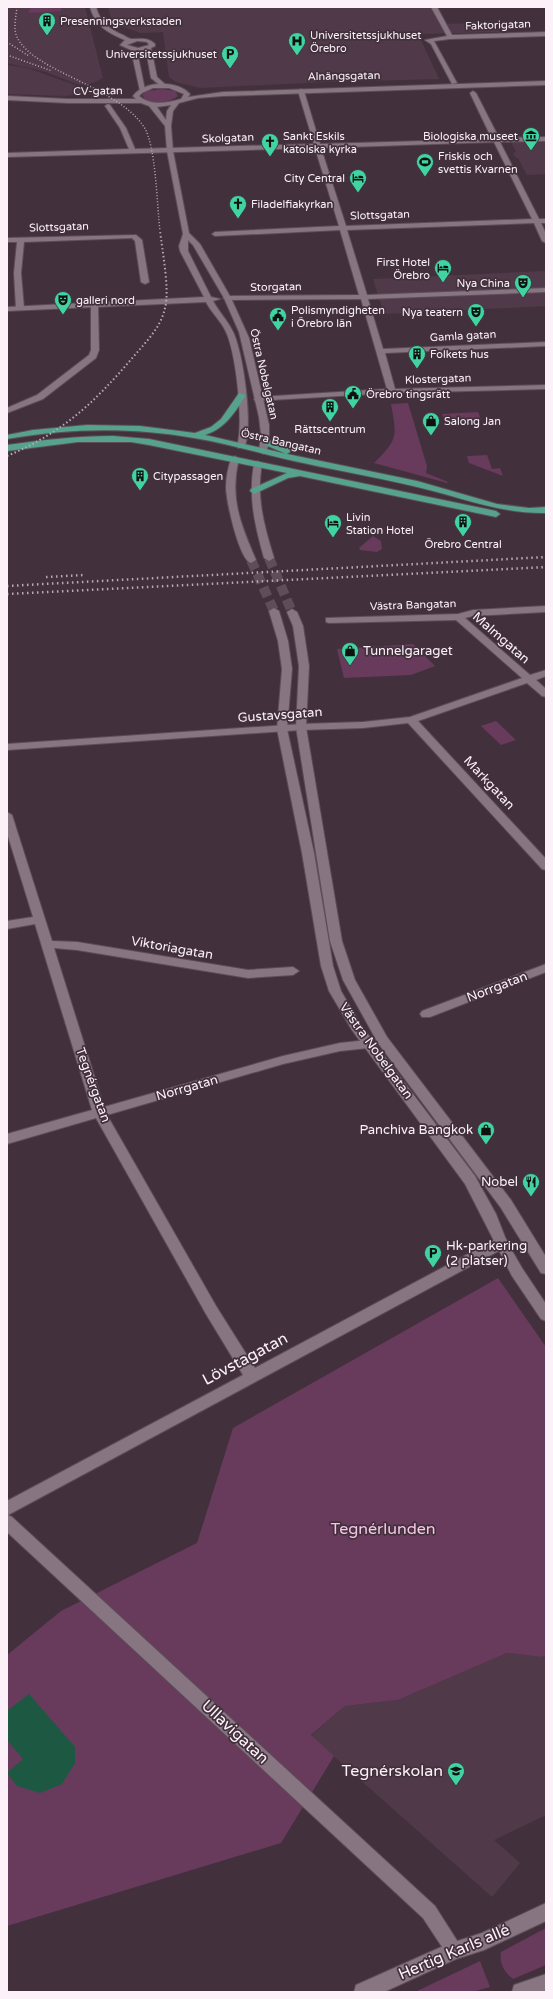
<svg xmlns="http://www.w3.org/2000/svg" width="553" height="1999" viewBox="0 0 553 1999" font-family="'Varela Round',sans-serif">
	<rect width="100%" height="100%" fill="#42313d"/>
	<path fill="#503a4a" d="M7,7h78l18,71 -10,5 -14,2 -33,-13 -39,-9z
		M108,7h323l8,17 56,-1 5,9 -82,2 21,45 -112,3 -127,6 -24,-6 -7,-5 -6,-45 -23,1 -18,-7 -11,-9z
		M7,65l20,3 56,20 2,6 -21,2 -57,-2z
		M546,141v33l-19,1 -9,-17h-2l-3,-5 3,-1 -5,-10z
		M546,271v35l-162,8 -11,-35z
		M507,1653l35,4 4,-2v160l-52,25 26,23 -28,34 -181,-161 34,-30 53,-6z"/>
	<path fill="#683a5c" d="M31,7h30v4l-33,2z
		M162,89l13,2 3,5c-8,7 -30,10 -36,-1l6,-4z
		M408,403l19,63 -1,7 22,9 -1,1 -73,-20c24,-24 23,-26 17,-59z
		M478,412l3,8 -16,1 1,4 -20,1 -1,-4 3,-1 -1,-2h-3l-2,-5z
		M487,455l5,14 8,-1 3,8 -34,-13 -2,-7z
		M373,536l8,5 1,8 -5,3 -17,-2 -1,-2z
		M413,644l22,22 -24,9 -67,3 -7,-29z
		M496,721l20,19 -15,5 -20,-19z
		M498,1278l48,69v308l-4,2 -35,-4 -109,47 -53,6 -34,29 23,21 -53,87 -274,83v-271l54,-44 136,-68 36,-115z
		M546,1928v37l-33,14c-9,-7 -14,-16 -12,-27z
		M480,1961l10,26 -18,5h-57z"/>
	<path fill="#1d5843" d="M29,1694l46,53v16l-13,21 -22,9 -23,-7 -10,-13 16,-14 -16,-19v-29z"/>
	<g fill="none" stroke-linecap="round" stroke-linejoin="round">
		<path stroke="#5e4e59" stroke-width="10" stroke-dasharray="10 5" stroke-linecap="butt" d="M269,558l23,54
			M251,560l23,51"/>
		<defs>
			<path id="street" d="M90,7h6c4,15 13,22 27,28 2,1 6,4 9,4 9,0 16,-2 23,5v2l-4,2 6,29 9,8v2h-4l-11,-9 -5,-28 -9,1 8,39 -5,1 -9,-41 -11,-5 5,-5c-17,-7 -30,-14 -35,-33zM137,41l10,1 2,3 -11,3 -11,-3z
				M431,7h6l15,28 94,-3v4l-96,3 -16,2 23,42 -5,1 -21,-40 -6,-4 22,-4z
				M301,89l3,2 16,53 172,-5 -22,-46 3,-2 3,2 23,45 47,-1v4l-46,1 39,77h7v4h-5l5,11v9l-4,-2 -8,-18 -187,7 20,65 179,-7v4l-178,7 15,50 163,-7v4l-161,7 10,36 151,-4v4l-155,4 -136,8 -1,-2 4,-2 129,-8 -26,-90 -134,1 -4,-2 4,-2 132,-1 -19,-65 -125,6 -3,-2 3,-2 124,-6 -24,-78 -308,9v-4l122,-4 -9,-21 -15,-22 3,-2 2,1 16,23 9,21 179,-5 -16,-53zM494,142l38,77 -186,7 -25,-78z
				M136,235l6,5 7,42 -4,2 -4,-2 -6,-41 -3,-3 -108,4 -3,31 3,35 -4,2 -4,-2 -2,-35 3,-31h-10v-4z
				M91,302l7,2 1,46 -3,8 -53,41 -36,14v-5l30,-13 52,-40 2,-5z
				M546,606v6l-73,4 -8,2 65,57 16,-5v6l-10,4 10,9v8l-4,-1 -15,-13 -109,38 128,138v11l-4,-1 -134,-146 -45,5 -62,2 -294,20v-6l294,-20 62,-2 47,-5 112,-39 -66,-58 -127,3 -3,-1v-4l132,-4 15,-4z
				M7,812l5,3 40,126 25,1 171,28 45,-3 6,4 -6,4 -45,3 -171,-28 -23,-2 50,159 179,-51 57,-13 28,-3 4,1 2,3 -2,3 -4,1 -28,3 -57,13 -176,51 109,191 39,62 241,-129 5,-1 5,1 2,4 -2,4 -498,268 4,2 423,389 28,44 -3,6 -6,3 -6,-3 -25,-38 -416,-386v-31l236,-126 -37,-61 -110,-196 -89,26v-10l85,-24 -57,-186 -28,5v-8l26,-4 -26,-84z
				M546,964v8l-116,45h-8l-2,-3 2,-3z"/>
			<path id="secondary" d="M546,81v4l-323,11 -25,2 -19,5 -6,8 -2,15 2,25 16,82 11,11 31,54 18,40 20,87v18l-3,10 -3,1 -4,-3 2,-17 -2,-17 -20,-85 -15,-34 -31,-53 -5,-5v11l23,46 9,2 -7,2c6,11 14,19 19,29 11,18 22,99 12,118h-6l-1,-2c7,-22 -1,-96 -12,-116 -5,-10 -14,-18 -19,-28l-199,9v-4l197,-10 -24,-46 -1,-5 4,-12 -16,-83 -2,-25 -16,-20 -8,-3h-73l-61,-3v-4l61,3h68l-3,-3c12,-16 44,-16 57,-2l-2,3 35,-5zM153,88h16l15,6 -3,5c-15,4 -30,7 -42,-3l3,-3zM171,105l-4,6 -1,9 -9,-13z
				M235,456l4,3c-10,39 2,66 17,101l-5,3c-12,-3 -25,-63 -25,-76 0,-10 2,-19 5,-28z
				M258,461l4,3c-6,33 2,62 12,94l-5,3 -5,-3c-9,-32 -16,-61 -10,-94z
				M274,608l5,3 9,30 4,28 -5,60 27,124 19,113 8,25 19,33 115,152 21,38 11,28 15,26 24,36v17l-5,-2 -29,-43 -47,-92 -113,-154 -23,-39 -8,-25 -19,-113 -25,-124 5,-60 -4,-28 -9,-30z
				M292,609l5,3 6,14 6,40 -3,61 36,214 13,39 32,57 124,163 35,57v17l-5,-1 -40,-65 -123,-165 -35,-63 -13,-39 -34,-214 3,-61 -6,-40 -6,-14z
				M546,1903v18l-62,29 -28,9 -72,33h-30l2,-7 92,-41 34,-11z
				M546,1974v18h-34l2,-7z"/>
			<path id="primary" d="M239,393l7,2c-11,17 -20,33 -41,40l82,19 130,27 80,23 32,4 17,-1v6c-47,1 -88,-17 -133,-27 -42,-10 -85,-17 -128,-27 -30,-7 -60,-16 -91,-21 -62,-11 -125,-10 -187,1v-4l26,-5 54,-5 53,1 55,7 16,-6 10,-8z
				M113,436l36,3 347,72 4,3 -4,3 -196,-41 -12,2 -34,16 -4,-3 1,-2 36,-16 -138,-28 -18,-3h-53l-71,9v-6c35,-5 70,-9 106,-9z
				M266,439l24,10 1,2 -4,3 -3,-1 -21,-9v-4z"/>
		</defs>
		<use href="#street" stroke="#5c4d57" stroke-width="2"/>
		<use href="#secondary" stroke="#5c4d57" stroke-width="2"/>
		<use href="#primary" stroke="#5c4d57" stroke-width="2"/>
		<use href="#street" fill="#887582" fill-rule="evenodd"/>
		<use href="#secondary" fill="#887582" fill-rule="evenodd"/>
		<use href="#primary" fill="#56a28c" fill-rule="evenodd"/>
		<path stroke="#b7aab3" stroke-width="1.5" stroke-dasharray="1 2" stroke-linecap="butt" d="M17,7c-1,10 -4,21 0,30 16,35 99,48 127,90 12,18 13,80 16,104
			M7,42l22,14
			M7,55l45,16"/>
		<path stroke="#b7aab3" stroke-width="2" stroke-dasharray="1.5 2.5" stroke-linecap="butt" d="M7,456c57,-24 87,-53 127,-100 12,-14 27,-29 31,-48 5,-18 -3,-58 -5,-78"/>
		<path stroke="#b7aab3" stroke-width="2.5" stroke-dasharray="1.5 3.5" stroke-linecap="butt" d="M46,577l38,-2
			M7,586l539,-29
			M7,594l539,-27"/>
	</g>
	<defs>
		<symbol id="building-pin" viewBox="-11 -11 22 30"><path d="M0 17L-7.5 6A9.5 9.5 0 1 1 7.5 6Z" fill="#3fd4a2" stroke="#42313d"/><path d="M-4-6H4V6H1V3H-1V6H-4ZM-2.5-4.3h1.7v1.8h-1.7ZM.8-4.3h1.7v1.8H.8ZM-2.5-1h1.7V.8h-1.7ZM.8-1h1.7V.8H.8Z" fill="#111"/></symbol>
		<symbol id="hospital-pin" viewBox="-11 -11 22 30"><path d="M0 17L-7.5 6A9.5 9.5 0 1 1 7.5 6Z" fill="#3fd4a2" stroke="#42313d"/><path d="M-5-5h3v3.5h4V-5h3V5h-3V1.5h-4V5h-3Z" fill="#111"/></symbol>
		<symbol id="parking-pin" viewBox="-11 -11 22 30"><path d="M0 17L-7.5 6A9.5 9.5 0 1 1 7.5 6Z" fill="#3fd4a2" stroke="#42313d"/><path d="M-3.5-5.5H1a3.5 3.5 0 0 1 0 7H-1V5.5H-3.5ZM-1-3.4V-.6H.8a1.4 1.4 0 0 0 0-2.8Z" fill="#111"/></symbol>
		<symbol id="museum-pin" viewBox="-11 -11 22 30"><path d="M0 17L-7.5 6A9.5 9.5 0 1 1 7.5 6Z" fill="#3fd4a2" stroke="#42313d"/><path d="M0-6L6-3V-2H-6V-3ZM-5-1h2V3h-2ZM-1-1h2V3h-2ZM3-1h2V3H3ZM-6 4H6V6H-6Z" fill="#111"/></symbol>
		<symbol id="church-pin" viewBox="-11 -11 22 30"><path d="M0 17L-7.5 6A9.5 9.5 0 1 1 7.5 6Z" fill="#3fd4a2" stroke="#42313d"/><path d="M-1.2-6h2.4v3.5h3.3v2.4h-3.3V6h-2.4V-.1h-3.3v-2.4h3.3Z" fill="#111"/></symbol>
		<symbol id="stadium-pin" viewBox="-11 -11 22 30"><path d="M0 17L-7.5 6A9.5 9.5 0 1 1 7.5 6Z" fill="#3fd4a2" stroke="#42313d"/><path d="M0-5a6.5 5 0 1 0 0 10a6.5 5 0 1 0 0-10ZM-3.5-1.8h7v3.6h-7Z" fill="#111"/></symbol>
		<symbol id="hotel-pin" viewBox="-11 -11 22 30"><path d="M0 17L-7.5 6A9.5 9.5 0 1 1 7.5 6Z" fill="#3fd4a2" stroke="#42313d"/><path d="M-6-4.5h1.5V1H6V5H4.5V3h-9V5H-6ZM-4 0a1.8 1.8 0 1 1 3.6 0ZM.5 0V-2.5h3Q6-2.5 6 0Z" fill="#111"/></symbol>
		<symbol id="theatre-pin" viewBox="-11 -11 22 30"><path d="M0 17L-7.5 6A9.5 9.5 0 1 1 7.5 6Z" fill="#3fd4a2" stroke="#42313d"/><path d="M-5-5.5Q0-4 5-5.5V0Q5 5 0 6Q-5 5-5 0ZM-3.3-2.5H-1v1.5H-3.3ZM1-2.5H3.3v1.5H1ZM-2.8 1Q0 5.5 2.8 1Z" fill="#111"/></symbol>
		<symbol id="civic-pin" viewBox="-11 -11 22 30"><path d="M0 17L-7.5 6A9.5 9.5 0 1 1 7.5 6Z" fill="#3fd4a2" stroke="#42313d"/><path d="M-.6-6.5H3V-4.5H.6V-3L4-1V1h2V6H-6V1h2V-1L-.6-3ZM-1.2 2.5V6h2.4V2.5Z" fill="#111"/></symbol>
		<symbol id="shop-pin" viewBox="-11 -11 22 30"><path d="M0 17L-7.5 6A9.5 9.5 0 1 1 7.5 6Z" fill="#3fd4a2" stroke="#42313d"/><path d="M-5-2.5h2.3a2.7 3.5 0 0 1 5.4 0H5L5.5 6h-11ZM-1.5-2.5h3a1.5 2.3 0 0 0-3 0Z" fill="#111"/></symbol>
		<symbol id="restaurant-pin" viewBox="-11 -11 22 30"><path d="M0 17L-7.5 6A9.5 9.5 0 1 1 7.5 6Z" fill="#3fd4a2" stroke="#42313d"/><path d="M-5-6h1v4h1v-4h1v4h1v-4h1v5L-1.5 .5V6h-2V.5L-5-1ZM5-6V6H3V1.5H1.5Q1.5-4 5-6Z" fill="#111"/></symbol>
		<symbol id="school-pin" viewBox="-11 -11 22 30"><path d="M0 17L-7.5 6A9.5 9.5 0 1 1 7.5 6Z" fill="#3fd4a2" stroke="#42313d"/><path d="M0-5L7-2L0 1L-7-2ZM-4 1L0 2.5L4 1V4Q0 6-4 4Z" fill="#111"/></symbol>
	</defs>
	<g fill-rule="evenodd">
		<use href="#building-pin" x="37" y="11" width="20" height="27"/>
		<use href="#hospital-pin" x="287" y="31" width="20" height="27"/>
		<use href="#parking-pin" x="220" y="44" width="20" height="27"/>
		<use href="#museum-pin" x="521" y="126" width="20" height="27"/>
		<use href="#church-pin" x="260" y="132" width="20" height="27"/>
		<use href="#stadium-pin" x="415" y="152" width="20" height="27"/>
		<use href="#hotel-pin" x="348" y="168" width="20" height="27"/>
		<use href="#church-pin" x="228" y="194" width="20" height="27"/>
		<use href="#hotel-pin" x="433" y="258" width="20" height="27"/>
		<use href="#theatre-pin" x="513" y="273" width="20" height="27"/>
		<use href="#theatre-pin" x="53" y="290" width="20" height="27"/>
		<use href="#theatre-pin" x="466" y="302" width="20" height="27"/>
		<use href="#civic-pin" x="268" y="306" width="20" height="27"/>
		<use href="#building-pin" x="407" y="344" width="20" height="27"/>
		<use href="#civic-pin" x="343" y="384" width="20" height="27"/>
		<use href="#building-pin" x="320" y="397" width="20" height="27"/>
		<use href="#shop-pin" x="421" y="411" width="20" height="27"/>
		<use href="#building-pin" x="130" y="466" width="20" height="27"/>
		<use href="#building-pin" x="453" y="512" width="20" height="27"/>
		<use href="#hotel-pin" x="323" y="513" width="20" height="27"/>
		<use href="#shop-pin" x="340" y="641" width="20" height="27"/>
		<use href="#shop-pin" x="476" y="1120" width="20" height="27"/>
		<use href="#restaurant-pin" x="521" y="1172" width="20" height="27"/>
		<use href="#parking-pin" x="423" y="1243" width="20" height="27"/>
		<use href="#school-pin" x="446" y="1761" width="20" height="27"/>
	</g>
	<g text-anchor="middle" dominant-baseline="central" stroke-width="3.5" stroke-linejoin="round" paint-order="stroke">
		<g font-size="11" fill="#fcf1f8" stroke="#42313d" text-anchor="start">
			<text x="60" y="21">Presenningsverkstaden</text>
			<text x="310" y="35">Universitetssjukhuset<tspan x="310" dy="13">Örebro</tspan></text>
			<text x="217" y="54" text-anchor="end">Universitetssjukhuset</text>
			<text x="283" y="136">Sankt Eskils<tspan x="283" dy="13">katolska kyrka</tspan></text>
			<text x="518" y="136" text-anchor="end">Biologiska museet</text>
			<text x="438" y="156">Friskis och<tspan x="438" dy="13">svettis Kvarnen</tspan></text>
			<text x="345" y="178" text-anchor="end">City Central</text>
			<text x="251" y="204">Filadelfiakyrkan</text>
			<text x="430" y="262" text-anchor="end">First Hotel<tspan x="430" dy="13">Örebro</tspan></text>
			<text x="510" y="283" text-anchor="end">Nya China</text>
			<text x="76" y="300">galleri nord</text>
			<text x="291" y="310">Polismyndigheten<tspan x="291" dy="13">i Örebro län</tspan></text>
			<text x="463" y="312" text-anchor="end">Nya teatern</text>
			<text x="430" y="354">Folkets hus</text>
			<text x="366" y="394">Örebro tingsrätt</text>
			<text x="444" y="421">Salong Jan</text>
			<text x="330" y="429" text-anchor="middle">Rättscentrum</text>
			<text x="153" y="476">Citypassagen</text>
			<text x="346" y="517">Livin<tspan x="346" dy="13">Station Hotel</tspan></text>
			<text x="463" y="544" text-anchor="middle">Örebro Central</text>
		</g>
		<g font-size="11" fill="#fcf1f8" stroke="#42313d">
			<text transform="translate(498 25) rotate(-2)">Faktorigatan</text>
			<text transform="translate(344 76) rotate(-1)">Alnängsgatan</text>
			<text transform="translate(98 91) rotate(-1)">CV-gatan</text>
			<text transform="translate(228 138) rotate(-2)">Skolgatan</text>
			<text transform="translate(380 215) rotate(-2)">Slottsgatan</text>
			<text transform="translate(59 227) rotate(-2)">Slottsgatan</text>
			<text transform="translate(276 287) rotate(-1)">Storgatan</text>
			<text transform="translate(463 336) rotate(-3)">Gamla gatan</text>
			<text transform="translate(264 374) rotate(77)">Östra Nobelgatan</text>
			<text transform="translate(438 379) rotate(-2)">Klostergatan</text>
			<text transform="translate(281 442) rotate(13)">Östra Bangatan</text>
			<text transform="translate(413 605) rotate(-2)">Västra Bangatan</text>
		</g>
		<g font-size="13" fill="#fcf1f8" stroke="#42313d">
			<text transform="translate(501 638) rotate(41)">Malmgatan</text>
			<text transform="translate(280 715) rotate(-4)">Gustavsgatan</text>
			<text transform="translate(489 783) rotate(47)">Markgatan</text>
			<text transform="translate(172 948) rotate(10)">Viktoriagatan</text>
			<text transform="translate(497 987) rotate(-21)">Norrgatan</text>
			<text transform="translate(376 1051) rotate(54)">Västra Nobelgatan</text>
			<text transform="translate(93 1085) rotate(70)">Tegnérgatan</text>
			<text transform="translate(187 1088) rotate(-16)">Norrgatan</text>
		</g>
		<g font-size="13" fill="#fcf1f8" stroke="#42313d" text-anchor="start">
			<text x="363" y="651">Tunnelgaraget</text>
			<text x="473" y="1130" text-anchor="end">Panchiva Bangkok</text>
			<text x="518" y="1182" text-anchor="end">Nobel</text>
			<text x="446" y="1246">Hk-parkering<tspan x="446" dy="15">(2 platser)</tspan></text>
		</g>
		<g font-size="16" fill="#fcf1f8" stroke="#42313d">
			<text transform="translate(245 1359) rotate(-28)">Lövstagatan</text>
			<text transform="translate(235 1732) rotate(43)">Ullavigatan</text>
			<text transform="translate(454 1952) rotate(-23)">Hertig Karls allé</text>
		</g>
		<g font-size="16" fill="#f6c5e7" stroke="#42313d">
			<text x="383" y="1529">Tegnérlunden</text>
		</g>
		<g font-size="16" fill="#fcf1f8" stroke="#42313d" text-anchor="end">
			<text x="443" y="1771">Tegnérskolan</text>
		</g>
	</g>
	<rect width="553" height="1999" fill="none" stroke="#fcf1f8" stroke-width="16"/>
</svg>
